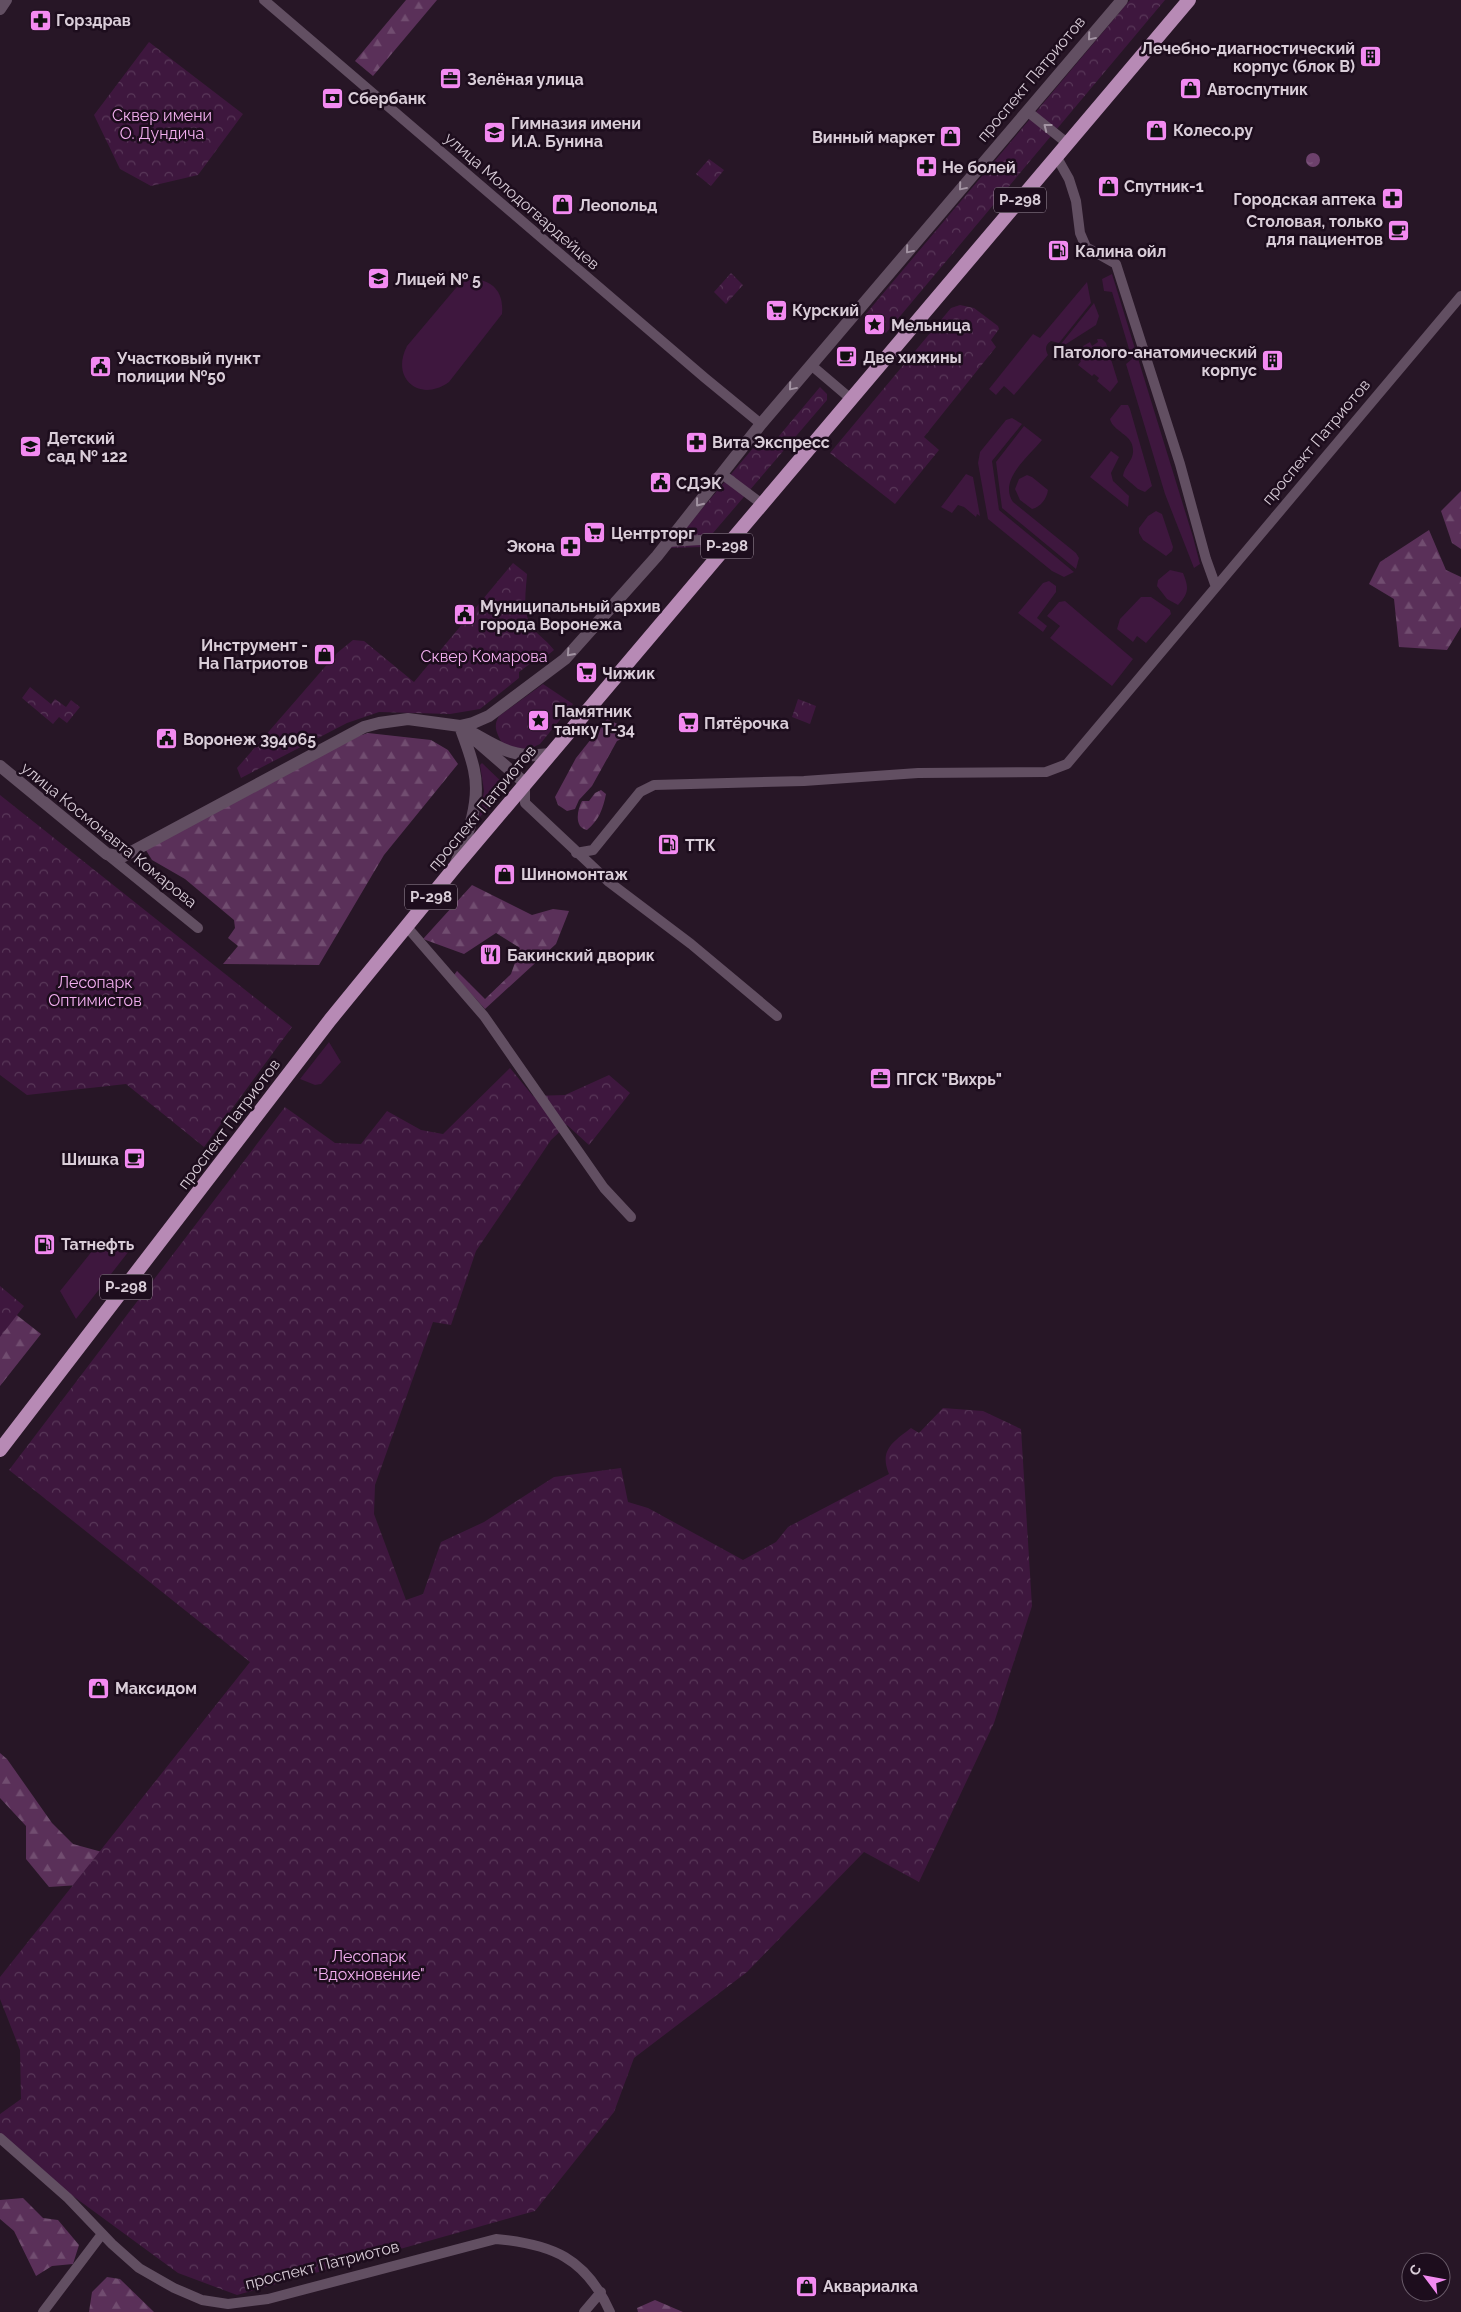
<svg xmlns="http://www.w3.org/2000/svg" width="1461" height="2312" viewBox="0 0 1461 2312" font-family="Raleway,sans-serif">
	<defs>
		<pattern id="forest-firs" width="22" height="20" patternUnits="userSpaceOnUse" patternTransform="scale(1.25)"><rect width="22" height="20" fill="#5a3059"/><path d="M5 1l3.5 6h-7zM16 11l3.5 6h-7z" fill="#714d70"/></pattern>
		<pattern id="park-crowns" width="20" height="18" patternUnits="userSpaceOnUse" patternTransform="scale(1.25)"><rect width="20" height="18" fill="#3e173e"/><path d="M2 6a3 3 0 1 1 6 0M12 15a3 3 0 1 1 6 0" fill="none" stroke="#593859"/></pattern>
		<pattern id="water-ripples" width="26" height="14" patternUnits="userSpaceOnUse" patternTransform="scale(1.25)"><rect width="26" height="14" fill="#6d416c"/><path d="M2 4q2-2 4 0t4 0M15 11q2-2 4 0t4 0" fill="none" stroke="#815b80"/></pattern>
	</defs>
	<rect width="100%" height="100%" fill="#271626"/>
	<path fill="#3e173e" d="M1112,274l81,263 7,27 -6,4 -29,-74 -39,-130 6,-5 -20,-67 -8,-1 -2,-12z
		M474,279c21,2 30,15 28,35l-53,68c-29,21 -59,-3 -42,-36l48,-57 9,-8z
		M1087,282l4,21 -32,40 -8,-2c-6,4 -6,8 -3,14l-34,40 -10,-9 -8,9 -7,-6 44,-55 7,4z
		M1094,303l5,13 -3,9 -33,21 -2,-2z
		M1097,339h5l4,4 12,39 -8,10 -13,-11 2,-3 -5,-4 -2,2 -14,-11 3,-4 -10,-8 6,-3 2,3 6,-3 -2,-4 7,-4 2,4 6,-4z
		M1121,405h7l2,4 22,77 -7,6 -7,-3 -15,-13c1,-10 11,-16 10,-26 0,-16 -20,-18 -23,-31z
		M1012,418l10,6 -30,37 7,49 75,62 -10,5 -12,-6 -64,-52 -10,-56 2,-11 26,-32z
		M1024,426l18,14c-13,16 -44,40 -29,62l63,51 3,5 -3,11 -74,-61 -6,-46z
		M1111,451l8,6 -8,16 2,8 16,15 -1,11 -38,-30z
		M966,474l7,3 7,39 -3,-2 -1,3 -12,-10 -6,-2 -6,8 -11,-6z
		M1027,475l5,2 16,13c-1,8 -7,17 -16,19l-12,-9 -5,-11 4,-10z
		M1156,511l6,3 11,33 -1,4 -6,5 -23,-16 -4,-7v-5l9,-12z
		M1170,570l13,3c6,15 6,20 -5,32l-11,-6 -10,-13 1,-6z
		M1049,581l7,5v6l-19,26 10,8 -4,6 -25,-19 25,-30z
		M1141,597h10l19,13 1,4 -25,29 -9,-7 -4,6 -16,-13 3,-10z
		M1065,601l68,58 -21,27 -62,-48 10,-12 -13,-10 12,-14z
		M482,763l25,24 -28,31 5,-27 -4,-26z
		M329,1042l12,20 -20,22 -6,1 -15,-6z
		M93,1250l36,1 -53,68 -16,-28z"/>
	<path fill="url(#forest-firs)" d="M406,0h31l-64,76 -18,-15z
		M1461,491v58l-9,-6 -11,-32z
		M1429,530l17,40 15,7v50l-14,23 -48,-3 -5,-48 -25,-15 11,-22z
		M607,719l23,11 -2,6 -11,5 -25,45 -13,14 -4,9 -8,2 -9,-6 -3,-8 21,-39z
		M368,733l63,7 17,10 10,14 -74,91 -65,110 -96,-1 15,-18 -10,-8 7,-10 -1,-8 -49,-41 -33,-19 -8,-13 198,-106z
		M601,790l5,4c-3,15 -7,26 -19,36 -13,-2 -10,-20 -5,-29h7l6,-8z
		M472,885l60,30 21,-6 16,2 -13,33 -71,65 -31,-34 3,-4 28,28 26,-25 9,-26 -24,-15 -32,21 -41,-15z
		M0,1302l41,32 -41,52z
		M0,1753l7,6 45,64 21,21 29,8 22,30 -75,5 -23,-28v-33l-26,-28z
		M23,2198l20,20 15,2 21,25 -6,19 -21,2 -16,10 -22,-45 -14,-12v-19z
		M107,2277l13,2 34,33h-65l3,-20z
		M655,2300l28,12h-45l-1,-4z"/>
	<path fill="url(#park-crowns)" d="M1130,0h35l-279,333 -21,-18z
		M149,42l94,72 -45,61 -47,11 -31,-17 -26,-54z
		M709,159l15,11 -13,16 -15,-12z
		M731,273l12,12 -17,19 -12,-12z
		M960,305l14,3 24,18 1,3 -8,11 5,7 -72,90 15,13 -44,54 -65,-51 121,-145z
		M820,387l7,7v6l-126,147 -32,1 95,-113 10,7z
		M513,563l14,11c-1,17 -6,43 8,57 7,7 13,11 19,19l-6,5 -9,2 -20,15v6l-39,31 -30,5 -71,-2 -32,11 -106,55 -4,-10 100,-115 16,-13 11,1 50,41z
		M543,684l30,20 -33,40 -19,9 -18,-8c-5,-10 -11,-18 -4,-29z
		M30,687l21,17 4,-5 11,8 5,-7 9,7 -13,16 -8,-6 -6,7 -31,-26z
		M798,699l18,7 -6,18 -18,-7z
		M0,795l292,232 -88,120 -78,-63 -99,11 -27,-20z
		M510,1068l23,28 32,-1 44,-20 21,18 -41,52 -22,-20 -16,15 -75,111 -25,74 -18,-3 -58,163 -1,29 32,86 17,-6 18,-52 43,-20 70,-45 67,-9 7,34 20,6 95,52 33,-18 12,-15 101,-53c-10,-24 4,-32 22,-46l8,5 24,-25 40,3 38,18 11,177 -38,117 -75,159 -55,-30 -117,120 -113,86 -20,54 -79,99 -298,84 -59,-22 -116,-85 -62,-55v-19l21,-15 -1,-49 -20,-51v-22l250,-315 -241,-192 276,-363 50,36 26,1 26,-33 34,19 22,4z
		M0,1286l24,20 -24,31z"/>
	<path fill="url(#water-ripples)" d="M1306 160a7 7 0 1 1 14 0a7 7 0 1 1-14 0Z"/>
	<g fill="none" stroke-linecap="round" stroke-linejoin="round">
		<path stroke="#624f62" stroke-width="10" d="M264,0l441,378 56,46
			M1027,111l40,32
			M1056,156l13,23 7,22 4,32 6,14 30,17 64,200 26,95 10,28
			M811,365l40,34
			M722,474l40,30
			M668,542l65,-4
			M525,783v20l84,79 82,62 86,72
			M576,853l17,-3 47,-58 14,-7 150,-4 114,-8 128,-1 21,-8 394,-468
			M108,855l90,73
			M407,927l77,89 120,172 27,29
			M0,2138l68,60 44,46 27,24 35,20 28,12 26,4 40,-5 228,-60c56,5 90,19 114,73
			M43,2312l59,-78
			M584,2312l17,-20"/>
		<path stroke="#624f62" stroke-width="12" d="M0,9l6,-9
			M460,726c35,18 49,34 90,28
			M473,738l52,45
			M0,766l107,88 15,3 242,-130 15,-4 29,-4 52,7 13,-3 16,-7 76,-57 92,-103 104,-132 361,-424
			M456,863c12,-29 25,-61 18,-93 -3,-15 -9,-29 -14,-44"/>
		<path stroke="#b78ab5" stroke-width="14" d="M0,1450l330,-430 125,-153 734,-867"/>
	</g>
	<defs><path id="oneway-chevron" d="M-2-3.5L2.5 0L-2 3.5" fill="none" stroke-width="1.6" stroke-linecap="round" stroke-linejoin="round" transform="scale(1.25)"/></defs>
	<g stroke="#a394a3">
		<use href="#oneway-chevron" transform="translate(1091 37) rotate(130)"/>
		<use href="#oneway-chevron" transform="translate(1047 127) rotate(-142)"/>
		<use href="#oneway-chevron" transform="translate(962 187) rotate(130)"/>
		<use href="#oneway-chevron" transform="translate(909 250) rotate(130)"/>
		<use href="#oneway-chevron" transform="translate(792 387) rotate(130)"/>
		<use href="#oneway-chevron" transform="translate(699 503) rotate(128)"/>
		<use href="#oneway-chevron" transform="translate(570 653) rotate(132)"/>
	</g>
	<defs>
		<symbol id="pharmacy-square" viewBox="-11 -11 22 22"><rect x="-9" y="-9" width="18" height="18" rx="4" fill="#f38af1" stroke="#1d0d1d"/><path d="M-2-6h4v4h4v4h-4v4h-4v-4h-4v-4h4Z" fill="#111"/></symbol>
		<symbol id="building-square" viewBox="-11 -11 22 22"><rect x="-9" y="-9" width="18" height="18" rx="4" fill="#f38af1" stroke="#1d0d1d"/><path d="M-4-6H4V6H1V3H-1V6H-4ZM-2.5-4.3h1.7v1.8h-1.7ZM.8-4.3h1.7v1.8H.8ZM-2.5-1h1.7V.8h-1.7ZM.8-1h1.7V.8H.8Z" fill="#111"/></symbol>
		<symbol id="office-square" viewBox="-11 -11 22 22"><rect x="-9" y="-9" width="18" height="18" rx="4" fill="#f38af1" stroke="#1d0d1d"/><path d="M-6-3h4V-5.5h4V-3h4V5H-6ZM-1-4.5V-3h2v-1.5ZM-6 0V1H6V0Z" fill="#111"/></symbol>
		<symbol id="shop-square" viewBox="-11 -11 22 22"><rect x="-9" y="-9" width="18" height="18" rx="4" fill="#f38af1" stroke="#1d0d1d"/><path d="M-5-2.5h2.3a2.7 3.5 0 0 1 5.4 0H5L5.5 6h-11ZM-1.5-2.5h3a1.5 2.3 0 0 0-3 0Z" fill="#111"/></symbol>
		<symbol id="bank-square" viewBox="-11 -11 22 22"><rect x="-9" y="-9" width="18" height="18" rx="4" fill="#f38af1" stroke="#1d0d1d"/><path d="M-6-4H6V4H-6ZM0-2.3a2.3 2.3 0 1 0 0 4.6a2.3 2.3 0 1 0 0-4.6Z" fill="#111"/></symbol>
		<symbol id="school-square" viewBox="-11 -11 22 22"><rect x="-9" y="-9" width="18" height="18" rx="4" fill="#f38af1" stroke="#1d0d1d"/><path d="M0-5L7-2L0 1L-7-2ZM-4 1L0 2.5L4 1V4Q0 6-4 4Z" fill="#111"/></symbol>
		<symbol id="cafe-square" viewBox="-11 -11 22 22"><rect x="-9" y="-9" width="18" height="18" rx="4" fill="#f38af1" stroke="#1d0d1d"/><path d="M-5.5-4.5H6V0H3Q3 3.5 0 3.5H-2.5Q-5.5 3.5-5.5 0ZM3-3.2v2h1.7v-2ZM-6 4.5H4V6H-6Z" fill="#111"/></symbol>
		<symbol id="fuel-square" viewBox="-11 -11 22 22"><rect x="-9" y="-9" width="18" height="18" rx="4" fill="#f38af1" stroke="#1d0d1d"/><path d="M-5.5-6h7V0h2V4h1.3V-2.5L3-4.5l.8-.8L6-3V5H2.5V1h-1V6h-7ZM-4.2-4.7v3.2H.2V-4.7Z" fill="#111"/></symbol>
		<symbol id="supermarket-square" viewBox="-11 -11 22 22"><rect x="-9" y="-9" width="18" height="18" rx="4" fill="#f38af1" stroke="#1d0d1d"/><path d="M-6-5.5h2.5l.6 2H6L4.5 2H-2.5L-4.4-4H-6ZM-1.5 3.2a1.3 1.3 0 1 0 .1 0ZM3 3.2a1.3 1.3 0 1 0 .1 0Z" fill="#111"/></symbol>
		<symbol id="sight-square" viewBox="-11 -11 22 22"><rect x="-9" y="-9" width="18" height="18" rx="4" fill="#f38af1" stroke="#1d0d1d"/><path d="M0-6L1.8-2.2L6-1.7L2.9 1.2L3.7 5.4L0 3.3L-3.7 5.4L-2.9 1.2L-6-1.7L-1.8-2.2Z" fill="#111"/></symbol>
		<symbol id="civic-square" viewBox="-11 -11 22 22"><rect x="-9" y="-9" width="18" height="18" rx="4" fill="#f38af1" stroke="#1d0d1d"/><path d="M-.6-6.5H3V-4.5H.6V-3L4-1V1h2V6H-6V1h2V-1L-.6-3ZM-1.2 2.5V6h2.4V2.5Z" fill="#111"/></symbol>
		<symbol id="restaurant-square" viewBox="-11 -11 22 22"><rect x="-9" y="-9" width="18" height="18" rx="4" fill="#f38af1" stroke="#1d0d1d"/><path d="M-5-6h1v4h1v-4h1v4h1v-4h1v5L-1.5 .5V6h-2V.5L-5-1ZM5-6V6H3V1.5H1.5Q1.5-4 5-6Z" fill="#111"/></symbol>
	</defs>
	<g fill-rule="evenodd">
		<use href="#pharmacy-square" x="28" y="8" width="25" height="25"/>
		<use href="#building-square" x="1358" y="44" width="25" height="25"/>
		<use href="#office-square" x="438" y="66" width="25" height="25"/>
		<use href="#shop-square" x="1178" y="76" width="25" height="25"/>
		<use href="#bank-square" x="320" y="86" width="25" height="25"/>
		<use href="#shop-square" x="1144" y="118" width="25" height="25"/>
		<use href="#school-square" x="482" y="120" width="25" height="25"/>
		<use href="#shop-square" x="938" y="124" width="25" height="25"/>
		<use href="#pharmacy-square" x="914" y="154" width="25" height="25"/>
		<use href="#shop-square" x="1096" y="174" width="25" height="25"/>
		<use href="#pharmacy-square" x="1380" y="186" width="25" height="25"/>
		<use href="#shop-square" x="550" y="192" width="25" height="25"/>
		<use href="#cafe-square" x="1386" y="218" width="25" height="25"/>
		<use href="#fuel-square" x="1046" y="238" width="25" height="25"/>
		<use href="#school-square" x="366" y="266" width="25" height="25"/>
		<use href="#supermarket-square" x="764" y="298" width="25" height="25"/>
		<use href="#sight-square" x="862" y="312" width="25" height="25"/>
		<use href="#cafe-square" x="834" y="344" width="25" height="25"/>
		<use href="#building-square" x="1260" y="348" width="25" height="25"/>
		<use href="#civic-square" x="88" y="354" width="25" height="25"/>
		<use href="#pharmacy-square" x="684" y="430" width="25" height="25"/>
		<use href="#school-square" x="18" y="434" width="25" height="25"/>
		<use href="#civic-square" x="648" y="470" width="25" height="25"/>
		<use href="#supermarket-square" x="582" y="520" width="25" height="25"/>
		<use href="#pharmacy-square" x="558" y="534" width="25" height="25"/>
		<use href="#civic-square" x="452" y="602" width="25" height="25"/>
		<use href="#shop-square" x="312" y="642" width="25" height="25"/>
		<use href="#supermarket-square" x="574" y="660" width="25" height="25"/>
		<use href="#sight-square" x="526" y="708" width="25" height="25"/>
		<use href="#supermarket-square" x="676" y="710" width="25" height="25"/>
		<use href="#civic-square" x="154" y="726" width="25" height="25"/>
		<use href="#fuel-square" x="656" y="832" width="25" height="25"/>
		<use href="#shop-square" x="492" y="862" width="25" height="25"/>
		<use href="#restaurant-square" x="478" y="942" width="25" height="25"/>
		<use href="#office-square" x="868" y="1066" width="25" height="25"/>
		<use href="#cafe-square" x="122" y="1146" width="25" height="25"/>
		<use href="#fuel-square" x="32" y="1232" width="25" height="25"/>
		<use href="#shop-square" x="86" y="1676" width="25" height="25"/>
		<use href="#shop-square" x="794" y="2274" width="25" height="25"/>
	</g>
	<g text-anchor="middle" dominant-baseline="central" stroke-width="5" stroke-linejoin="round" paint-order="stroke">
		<g fill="#1d0d1d" stroke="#a193a0" stroke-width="1">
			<rect x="994" y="187.5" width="52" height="25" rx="4"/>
			<rect x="701" y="533.5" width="52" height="25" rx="4"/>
			<rect x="405" y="884.5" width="52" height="25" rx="4"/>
			<rect x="100" y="1274.5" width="52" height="25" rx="4"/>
		</g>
		<g font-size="15" font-weight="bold" fill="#d9cdd8">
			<text x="1020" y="200">Р-298</text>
			<text x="727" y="546">Р-298</text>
			<text x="431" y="897">Р-298</text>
			<text x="126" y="1287">Р-298</text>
		</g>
		<g font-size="16" font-weight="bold" fill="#d9cdd8" stroke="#1d0d1d" text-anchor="start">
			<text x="56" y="20">Горздрав</text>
			<text x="1355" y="48" text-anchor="end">Лечебно-диагностический<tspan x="1355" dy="18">корпус (блок В)</tspan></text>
			<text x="467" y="79">Зелёная улица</text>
			<text x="1207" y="89">Автоспутник</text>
			<text x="348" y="98">Сбербанк</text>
			<text x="511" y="123">Гимназия имени<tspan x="511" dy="18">И.А. Бунина</tspan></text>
			<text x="1173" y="130">Колесо.ру</text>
			<text x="935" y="137" text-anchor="end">Винный маркет</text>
			<text x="942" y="167">Не болей</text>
			<text x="1124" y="186">Спутник-1</text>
			<text x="1376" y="199" text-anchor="end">Городская аптека</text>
			<text x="579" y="205">Леопольд</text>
			<text x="1383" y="221" text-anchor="end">Столовая, только<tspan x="1383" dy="18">для пациентов</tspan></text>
			<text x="1075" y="251">Калина ойл</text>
			<text x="395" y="279">Лицей № 5</text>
			<text x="792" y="310">Курский</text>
			<text x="891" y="325">Мельница</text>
			<text x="1257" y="352" text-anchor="end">Патолого-анатомический<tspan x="1257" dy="18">корпус</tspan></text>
			<text x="863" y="357">Две хижины</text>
			<text x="117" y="358">Участковый пункт<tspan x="117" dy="18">полиции №50</tspan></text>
			<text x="47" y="438">Детский<tspan x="47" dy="18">сад № 122</tspan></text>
			<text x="712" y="442">Вита Экспресс</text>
			<text x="676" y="483">СДЭК</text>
			<text x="611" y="533">Центрторг</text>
			<text x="555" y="546" text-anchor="end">Экона</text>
			<text x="480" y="606">Муниципальный архив<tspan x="480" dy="18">города Воронежа</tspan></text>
			<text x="308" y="645" text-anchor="end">Инструмент -<tspan x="308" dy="18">На Патриотов</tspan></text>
			<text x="602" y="673">Чижик</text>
			<text x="554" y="711">Памятник<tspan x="554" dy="18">танку Т-34</tspan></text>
			<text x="704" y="723">Пятёрочка</text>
			<text x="183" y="739">Воронеж 394065</text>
			<text x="685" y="845">ТТК</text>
			<text x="521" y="874">Шиномонтаж</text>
			<text x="507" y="955">Бакинский дворик</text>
			<text x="896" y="1079">ПГСК "Вихрь"</text>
			<text x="119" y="1159" text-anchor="end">Шишка</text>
			<text x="61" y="1244">Татнефть</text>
			<text x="115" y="1688">Максидом</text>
			<text x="823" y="2286">Аквариалка</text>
		</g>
		<g font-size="16" fill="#d9cdd8" stroke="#1d0d1d">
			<text transform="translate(1031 79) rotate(-50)">проспект Патриотов</text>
			<text transform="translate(522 201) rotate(41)">улица Молодогвардейцев</text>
			<text transform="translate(1316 442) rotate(-50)">проспект Патриотов</text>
			<text transform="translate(482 808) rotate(-50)">проспект Патриотов</text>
			<text transform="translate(109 835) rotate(39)">улица Космонавта Комарова</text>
			<text transform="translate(229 1124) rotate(-53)">проспект Патриотов</text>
			<text transform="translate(322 2265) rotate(-14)">проспект Патриотов</text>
		</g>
		<g font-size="16" fill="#f3aff0" stroke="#1d0d1d">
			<text x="162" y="115">Сквер имени<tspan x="162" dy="18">О. Дундича</tspan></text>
			<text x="484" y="656">Сквер Комарова</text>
			<text x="95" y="982">Лесопарк<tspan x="95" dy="18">Оптимистов</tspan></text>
			<text x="369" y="1956">Лесопарк<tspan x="369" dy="18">"Вдохновение"</tspan></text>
		</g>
	</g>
	<g transform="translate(1426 2277) rotate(302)"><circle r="24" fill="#1d0d1d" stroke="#685a68"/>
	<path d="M0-4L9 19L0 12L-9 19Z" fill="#f38af1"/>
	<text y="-8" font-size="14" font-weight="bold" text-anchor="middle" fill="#d9cdd8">С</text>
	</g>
</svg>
